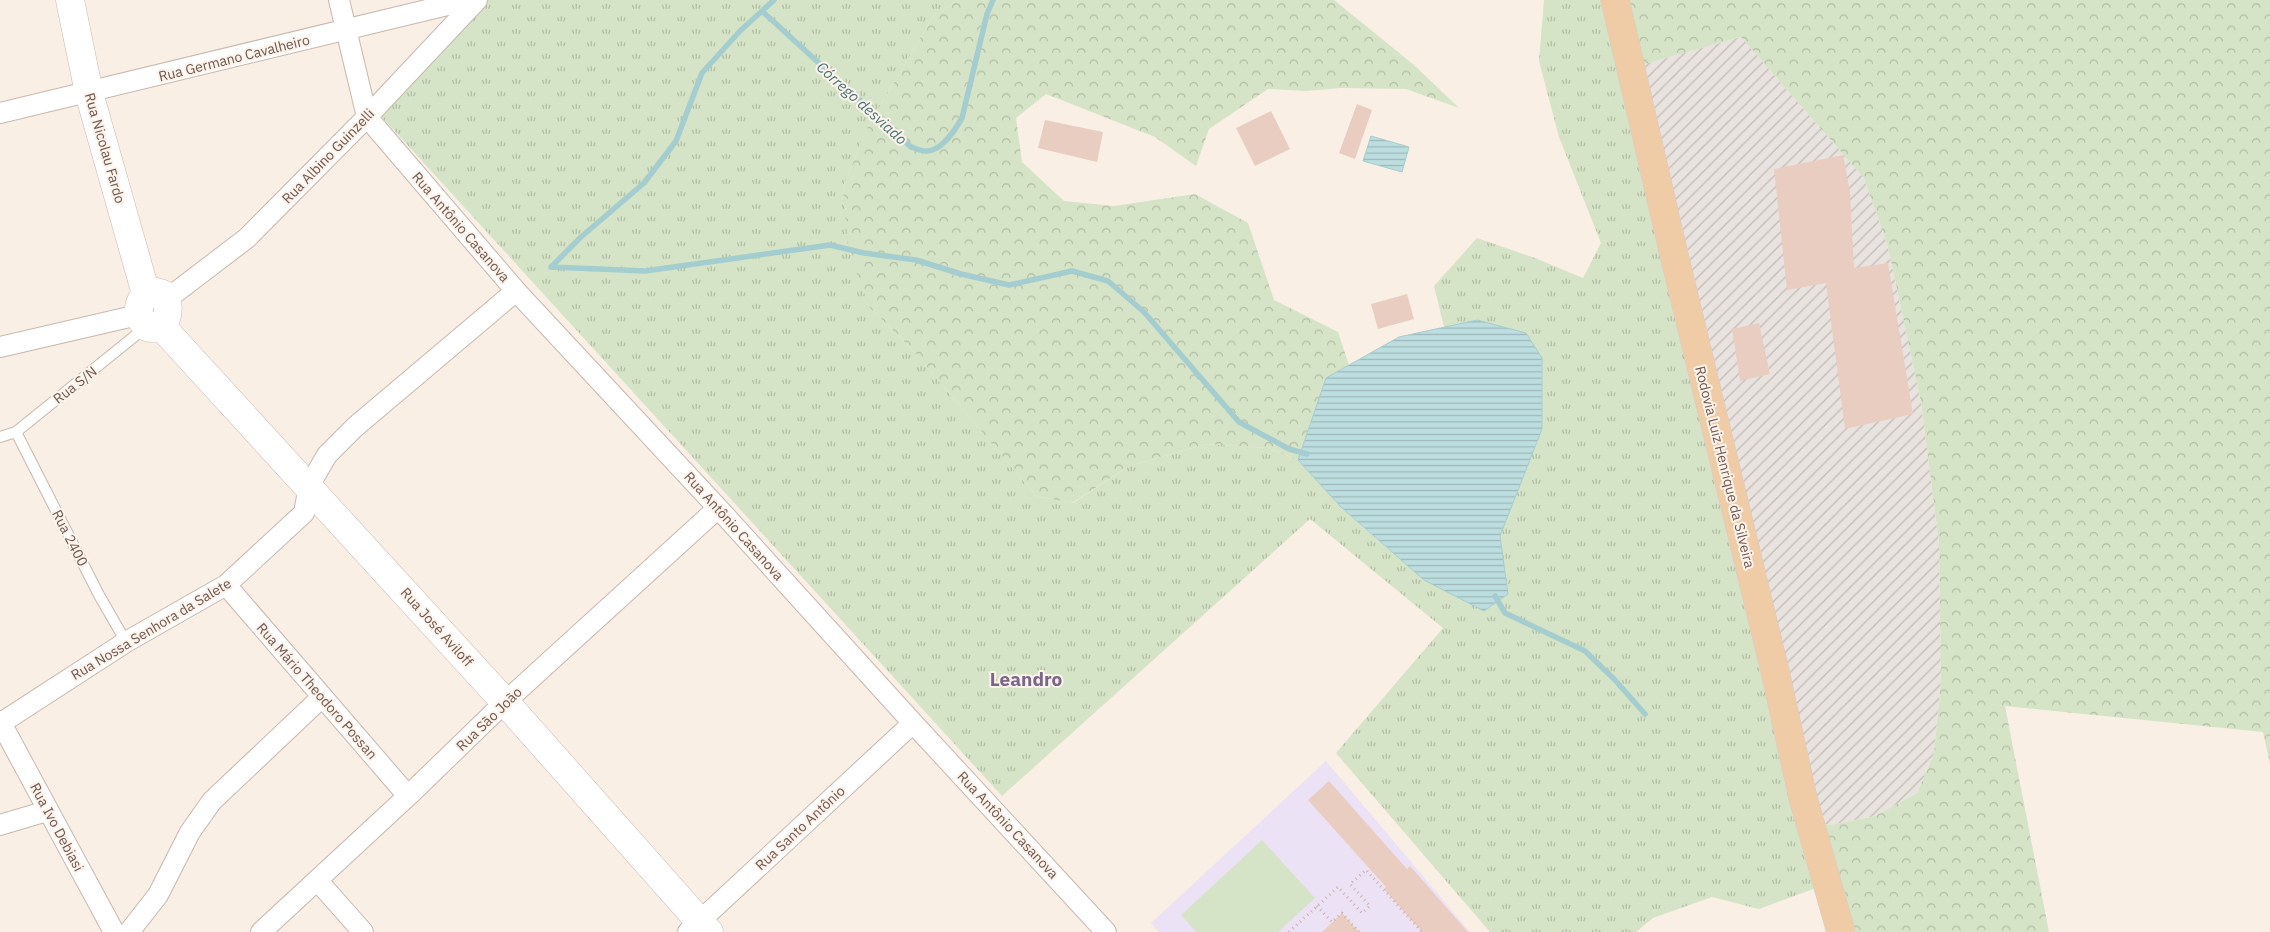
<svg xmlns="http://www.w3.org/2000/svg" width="2270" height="932" viewBox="0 0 2270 932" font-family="'IBM Plex Sans',sans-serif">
	<defs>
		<pattern id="industrial-furrows" width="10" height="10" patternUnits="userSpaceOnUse" patternTransform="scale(1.25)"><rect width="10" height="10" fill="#e9e3df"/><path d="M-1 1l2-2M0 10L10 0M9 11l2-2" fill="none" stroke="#c1bbb7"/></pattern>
		<pattern id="grass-tufts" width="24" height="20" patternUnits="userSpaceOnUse" patternTransform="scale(1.25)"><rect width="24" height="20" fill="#d5e4c6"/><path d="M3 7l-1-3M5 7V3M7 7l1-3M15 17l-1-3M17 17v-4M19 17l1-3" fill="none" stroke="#b1bca3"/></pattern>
		<pattern id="forest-crowns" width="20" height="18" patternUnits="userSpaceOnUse" patternTransform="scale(1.25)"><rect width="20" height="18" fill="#d5e4c6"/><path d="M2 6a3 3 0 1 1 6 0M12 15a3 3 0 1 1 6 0" fill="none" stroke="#b1bca3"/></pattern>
		<pattern id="water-rules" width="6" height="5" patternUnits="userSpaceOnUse" patternTransform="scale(1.25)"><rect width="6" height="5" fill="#bddee0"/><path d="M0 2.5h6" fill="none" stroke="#9eb7b8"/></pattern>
	</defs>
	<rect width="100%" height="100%" fill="#f9efe5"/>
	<path fill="url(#industrial-furrows)" d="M1741,37l123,141 24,69 33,155 18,142 2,137 -7,72 -17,40 -42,23 -45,9 -32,-6 -175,-749z"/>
	<path fill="#ece2f5" d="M1326,761l144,171h-311l-8,-9z"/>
	<path fill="url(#grass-tufts)" d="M487,0h471l-26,18 -66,112 -23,58 26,119 41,40 126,149 37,7 56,-37 78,-22 61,4 30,12 43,47 83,73 84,13 -8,-57 42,-107 -65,-109 -33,7 -10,-41 43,-48 58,20 48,20 18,-35 -42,-106 -20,-76 5,-61h64l208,888 -57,21 -47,-12 -59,21 -17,14h-146l-154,-179 107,-125 -133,-109 -308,277 -622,-681z"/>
	<path fill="url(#forest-crowns)" d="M958,0h376l80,65 45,43 -53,-19 -65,-1 -35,3 -38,-2 -59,40 -13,37 -41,-29 -109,-43 -30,24 6,44 42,39 50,5 81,-12 53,29 26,77 64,32 11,33 -23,13 -28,82 -30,-12 -61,-4 -78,22 -57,37 -36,-7 -126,-149 -41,-40 -21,-59 -5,-60 23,-58 66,-112z
		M1608,0h662v764l-7,-32 -258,-26 44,226h-221l-30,-113 32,6 45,-9 42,-23 17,-40 7,-72 -2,-137 -18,-142 -33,-155 -24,-69 -123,-141 -118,33z"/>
	<path fill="#d5e4c6" d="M1262,840l53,58 -37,34h-82l-15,-17z"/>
	<path fill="url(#water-rules)" stroke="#a4cdd0" d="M1371,136l38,11 -7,25 -39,-11z
		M1477,320l49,13 16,25v71l-42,107 8,58 -24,17 -60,-31 -83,-73 -43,-47 28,-82 73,-41z"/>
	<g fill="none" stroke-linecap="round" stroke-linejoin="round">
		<path stroke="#a4cdd0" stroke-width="5.5" d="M763,12l148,135c4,1 11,5 16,4 15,0 28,-21 35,-33l25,-104 6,-14
			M551,267l94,4 185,-26 34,8 52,7 45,14 48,11 63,-14 36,10 36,31 95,110 50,27 18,5
			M551,267l30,-30 63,-54 32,-42 26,-68 38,-42 34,-31
			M1495,596l10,17 80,38 30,29 30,34"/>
	</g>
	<path fill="#eacdc1" d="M1357,104l15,6 -17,49 -16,-6z
		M1271,111l19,38 -35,17 -19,-38z
		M1045,120l58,12 -6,30 -59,-14z
		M1843,155l7,37 4,76 34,-5 25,151 -68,15 -19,-146 -39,7 -13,-121z
		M1407,294l7,25 -36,10 -7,-25z
		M1759,323l11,51 -30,7 -8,-52z
		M1329,781l78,88 3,-3 58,66h-46l-38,-43 2,-2 -78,-87z
		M1342,913l17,19h-37z"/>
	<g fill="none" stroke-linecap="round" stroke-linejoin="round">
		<defs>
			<path id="lane" d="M16,432l83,163 27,47
				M0,437l16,-5 130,-105"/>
			<path id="street" d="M339,0l28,117 149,174 202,217 195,215 193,209
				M0,113l468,-113
				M167,299l80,-61 120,-121 110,-117
				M0,347l138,-32
				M226,585l182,211
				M0,721l114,211
				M1,723l125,-81 100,-57 78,-72 5,-27 18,-31 28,-28 161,-136
				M0,825l47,-14
				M317,880l46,52
				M129,932l29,-37 32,-63 22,-31 110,-104
				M261,932l147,-136 97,-94 213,-194
				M688,932l225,-209"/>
			<path id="secondary" d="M70,0l19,93 57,201
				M152,291l11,3c10,13 4,39 -16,33l-9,-12c1,-12 3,-18 14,-24z
				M161,326l344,376 204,230"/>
			<path id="primary" d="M1615,0l60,259 100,412 28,127 38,134"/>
		</defs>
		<use href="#lane" stroke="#c8b7ad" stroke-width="12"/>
		<use href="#street" stroke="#c8b7ad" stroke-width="22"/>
		<use href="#secondary" stroke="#cdb8ae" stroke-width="29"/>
		<use href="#primary" stroke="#d4ccca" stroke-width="29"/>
		<path stroke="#cfb0a4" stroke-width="3" stroke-dasharray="1 4" stroke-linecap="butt" d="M1317,906l15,16 10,-9 17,19
			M1289,932l49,-45 24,26 8,-7 -20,-22 16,-14 56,62"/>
		<use href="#lane" stroke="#fff" stroke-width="10"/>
		<use href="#street" stroke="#fff" stroke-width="20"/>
		<use href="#secondary" stroke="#fff" stroke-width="28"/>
		<use href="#primary" stroke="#efcca6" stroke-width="28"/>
	</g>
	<g text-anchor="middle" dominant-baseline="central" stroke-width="4" stroke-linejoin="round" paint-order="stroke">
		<g font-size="14" fill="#6e564e" stroke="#fcf4eb">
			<text transform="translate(234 58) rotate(-14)">Rua Germano Cavalheiro</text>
			<text transform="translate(105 148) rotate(74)">Rua Nicolau Fardo</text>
			<text transform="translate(328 156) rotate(-46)">Rua Albino Guinzelli</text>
			<text transform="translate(461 227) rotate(49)">Rua Antônio Casanova</text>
			<text transform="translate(75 385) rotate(-38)">Rua S/N</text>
			<text transform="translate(1725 467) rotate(76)">Rodovia Luiz Henrique da Silveira</text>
			<text transform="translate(734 526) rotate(48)">Rua Antônio Casanova</text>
			<text transform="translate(70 538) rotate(63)">Rua 2400</text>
			<text transform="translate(437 627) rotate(48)">Rua José Aviloff</text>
			<text transform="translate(151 629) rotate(-31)">Rua Nossa Senhora da Salete</text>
			<text transform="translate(317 691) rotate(49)">Rua Mário Theodoro Possan</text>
			<text transform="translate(489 719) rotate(-44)">Rua São João</text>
			<text transform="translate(1008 825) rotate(47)">Rua Antônio Casanova</text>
			<text transform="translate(57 827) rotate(62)">Rua Ivo Debiasi</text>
			<text transform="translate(800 828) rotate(-43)">Rua Santo Antônio</text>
		</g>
		<g font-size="15" font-style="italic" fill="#477578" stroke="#fcf4eb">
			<text transform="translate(862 103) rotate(42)">Córrego desviado</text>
		</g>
		<g font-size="19" font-weight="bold" fill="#7a668b" stroke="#fcf4eb">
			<text x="1026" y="679">Leandro</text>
		</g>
	</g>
</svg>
